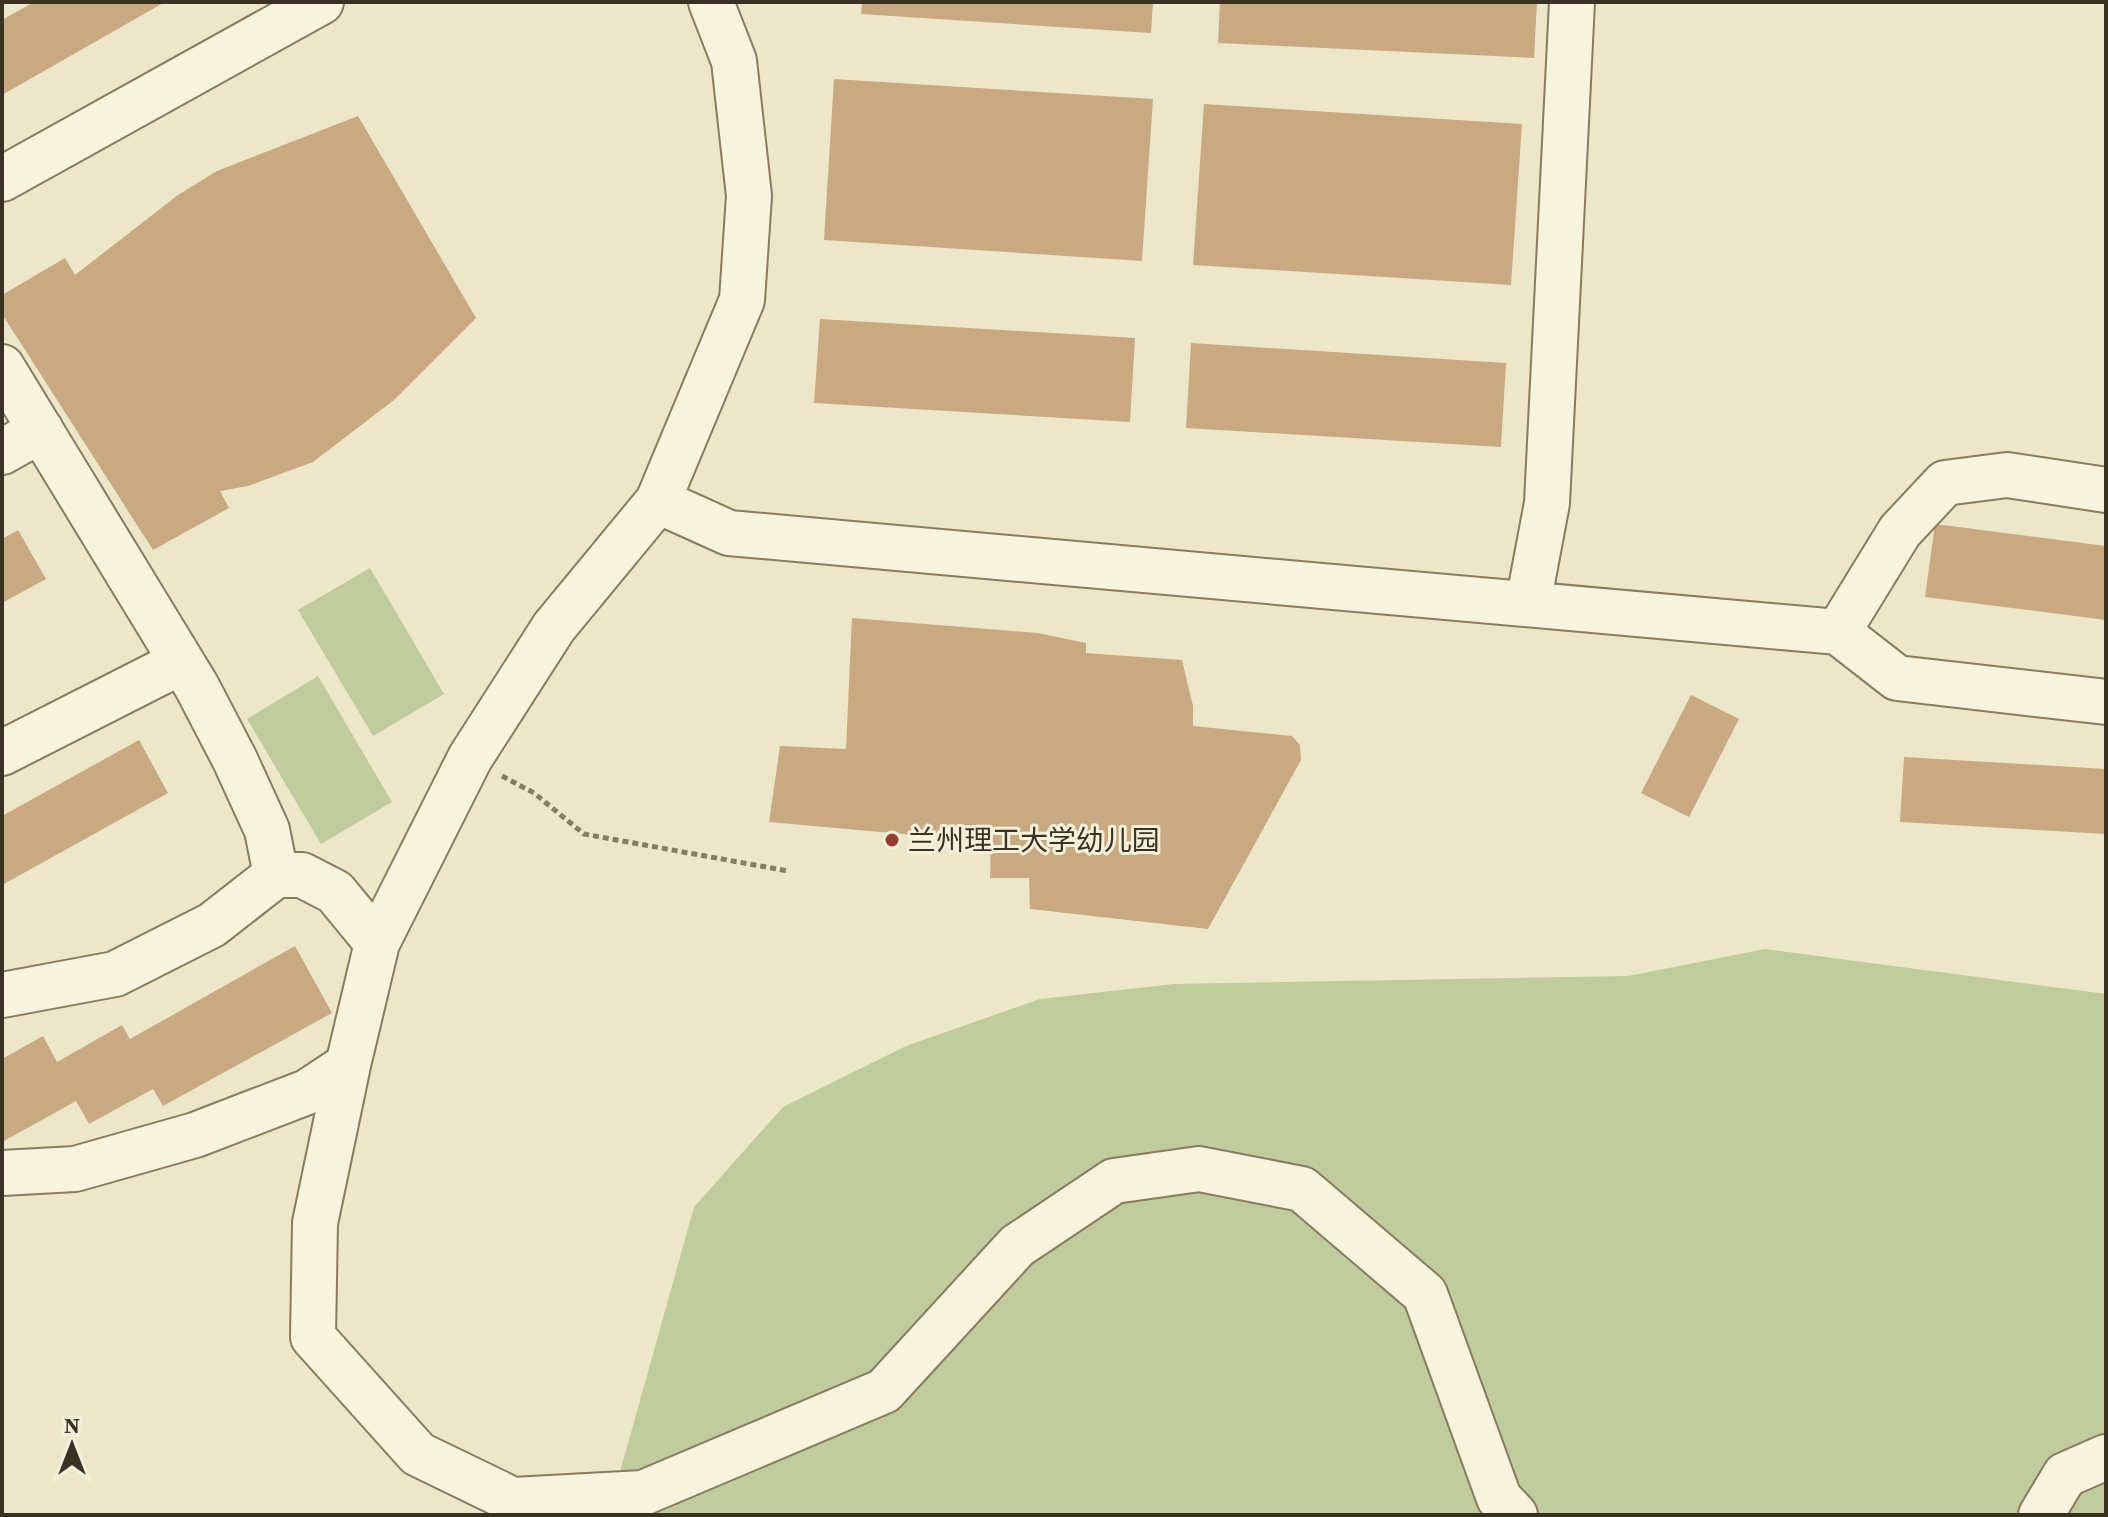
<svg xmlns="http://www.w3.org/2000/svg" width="2108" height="1517" viewBox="0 0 2108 1517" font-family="'Source Serif 4','Noto Sans SC',serif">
	<rect width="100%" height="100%" fill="#ede7ca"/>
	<path fill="#c0cb9e" d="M370,568l74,126 -71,42 -75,-126z
		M318,676l74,126 -71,42 -74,-125z
		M1765,949l341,45v521h-1498l86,-308 89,-100 123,-61 134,-47 134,-15 454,-8z"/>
	<path fill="#c9a982" d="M34,2h131l-163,93v-75z
		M862,2h291l-2,31 -290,-19z
		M1220,2h317l-3,56 -316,-15z
		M834,79l319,20 -11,162 -318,-21z
		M1204,104l318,20 -11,161 -318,-20z
		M358,116l118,202 -82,82 -81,62 -65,24 -28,5 9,17 -76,42 -151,-236v-19l63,-37 10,17 103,-80 39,-24z
		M820,319l315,19 -5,84 -316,-19z
		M1191,343l315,20 -5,84 -315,-19z
		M1935,524l171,22v74l-181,-23z
		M18,530l28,49 -44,24v-64z
		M852,618l186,15 48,10v10l96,7 11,46v20l99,10 8,9 1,15 -93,169 -178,-20 -1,-31h-39l1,-36 -222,-20 11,-76 66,3z
		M1691,695l48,24 -50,98 -48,-24z
		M139,740l29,53 -166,92v-69z
		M1904,757l202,12v65l-206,-12z
		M295,946l37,67 -169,93 -10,-17 -64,35 -13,-23 -72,40 -2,-82 41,-23 14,26 65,-37 8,14z"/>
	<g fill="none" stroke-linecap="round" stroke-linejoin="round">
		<defs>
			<path id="minor" d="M2,179l319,-177
				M2,367l195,320 38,73 32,70 9,45
				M2,452l39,-22
				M658,501l71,32 1109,99 59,46 209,24
				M1528,604l19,-101 25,-501
				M1838,632l62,-101 45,-48 62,-8 99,15
				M2,753l179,-91
				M2,995l113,-21 97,-49 64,-50h26l33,17 42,51
				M348,1065l-33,158 -2,114 105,117 95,46 130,-7 241,-102 133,-145 97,-65 85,-12 103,20 123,105 74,204 16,17
				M2,1173l73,-4 120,-34 112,-43 41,-27 29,-122 93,-185 84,-131 104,-126 84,-201 7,-104 -15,-135 -23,-59
				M2041,1515l24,-40 41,-18"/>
		</defs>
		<use href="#minor" stroke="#897b5f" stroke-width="48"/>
		<path stroke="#897b5f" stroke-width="5" stroke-dasharray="6 4" stroke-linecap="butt" d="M502,776l32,17 50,41 204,37"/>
		<use href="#minor" stroke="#f8f3dd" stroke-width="44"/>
	</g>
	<circle fill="#963d31" stroke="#f5f0d9" stroke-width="3" cx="892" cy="840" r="8"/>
	<g text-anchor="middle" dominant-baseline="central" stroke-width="6" stroke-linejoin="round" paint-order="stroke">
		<g font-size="28" fill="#3b3122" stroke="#f5f0d9" text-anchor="start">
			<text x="908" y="840">兰州理工大学幼儿园</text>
		</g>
	</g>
	<rect width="2108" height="1517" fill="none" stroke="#3b3122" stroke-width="8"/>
	<g transform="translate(72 1445)" stroke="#f5f0d9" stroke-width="6" paint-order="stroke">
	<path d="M0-6L14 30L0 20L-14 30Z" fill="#3b3122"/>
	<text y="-12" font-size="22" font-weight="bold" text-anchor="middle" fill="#3b3122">N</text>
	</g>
</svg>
